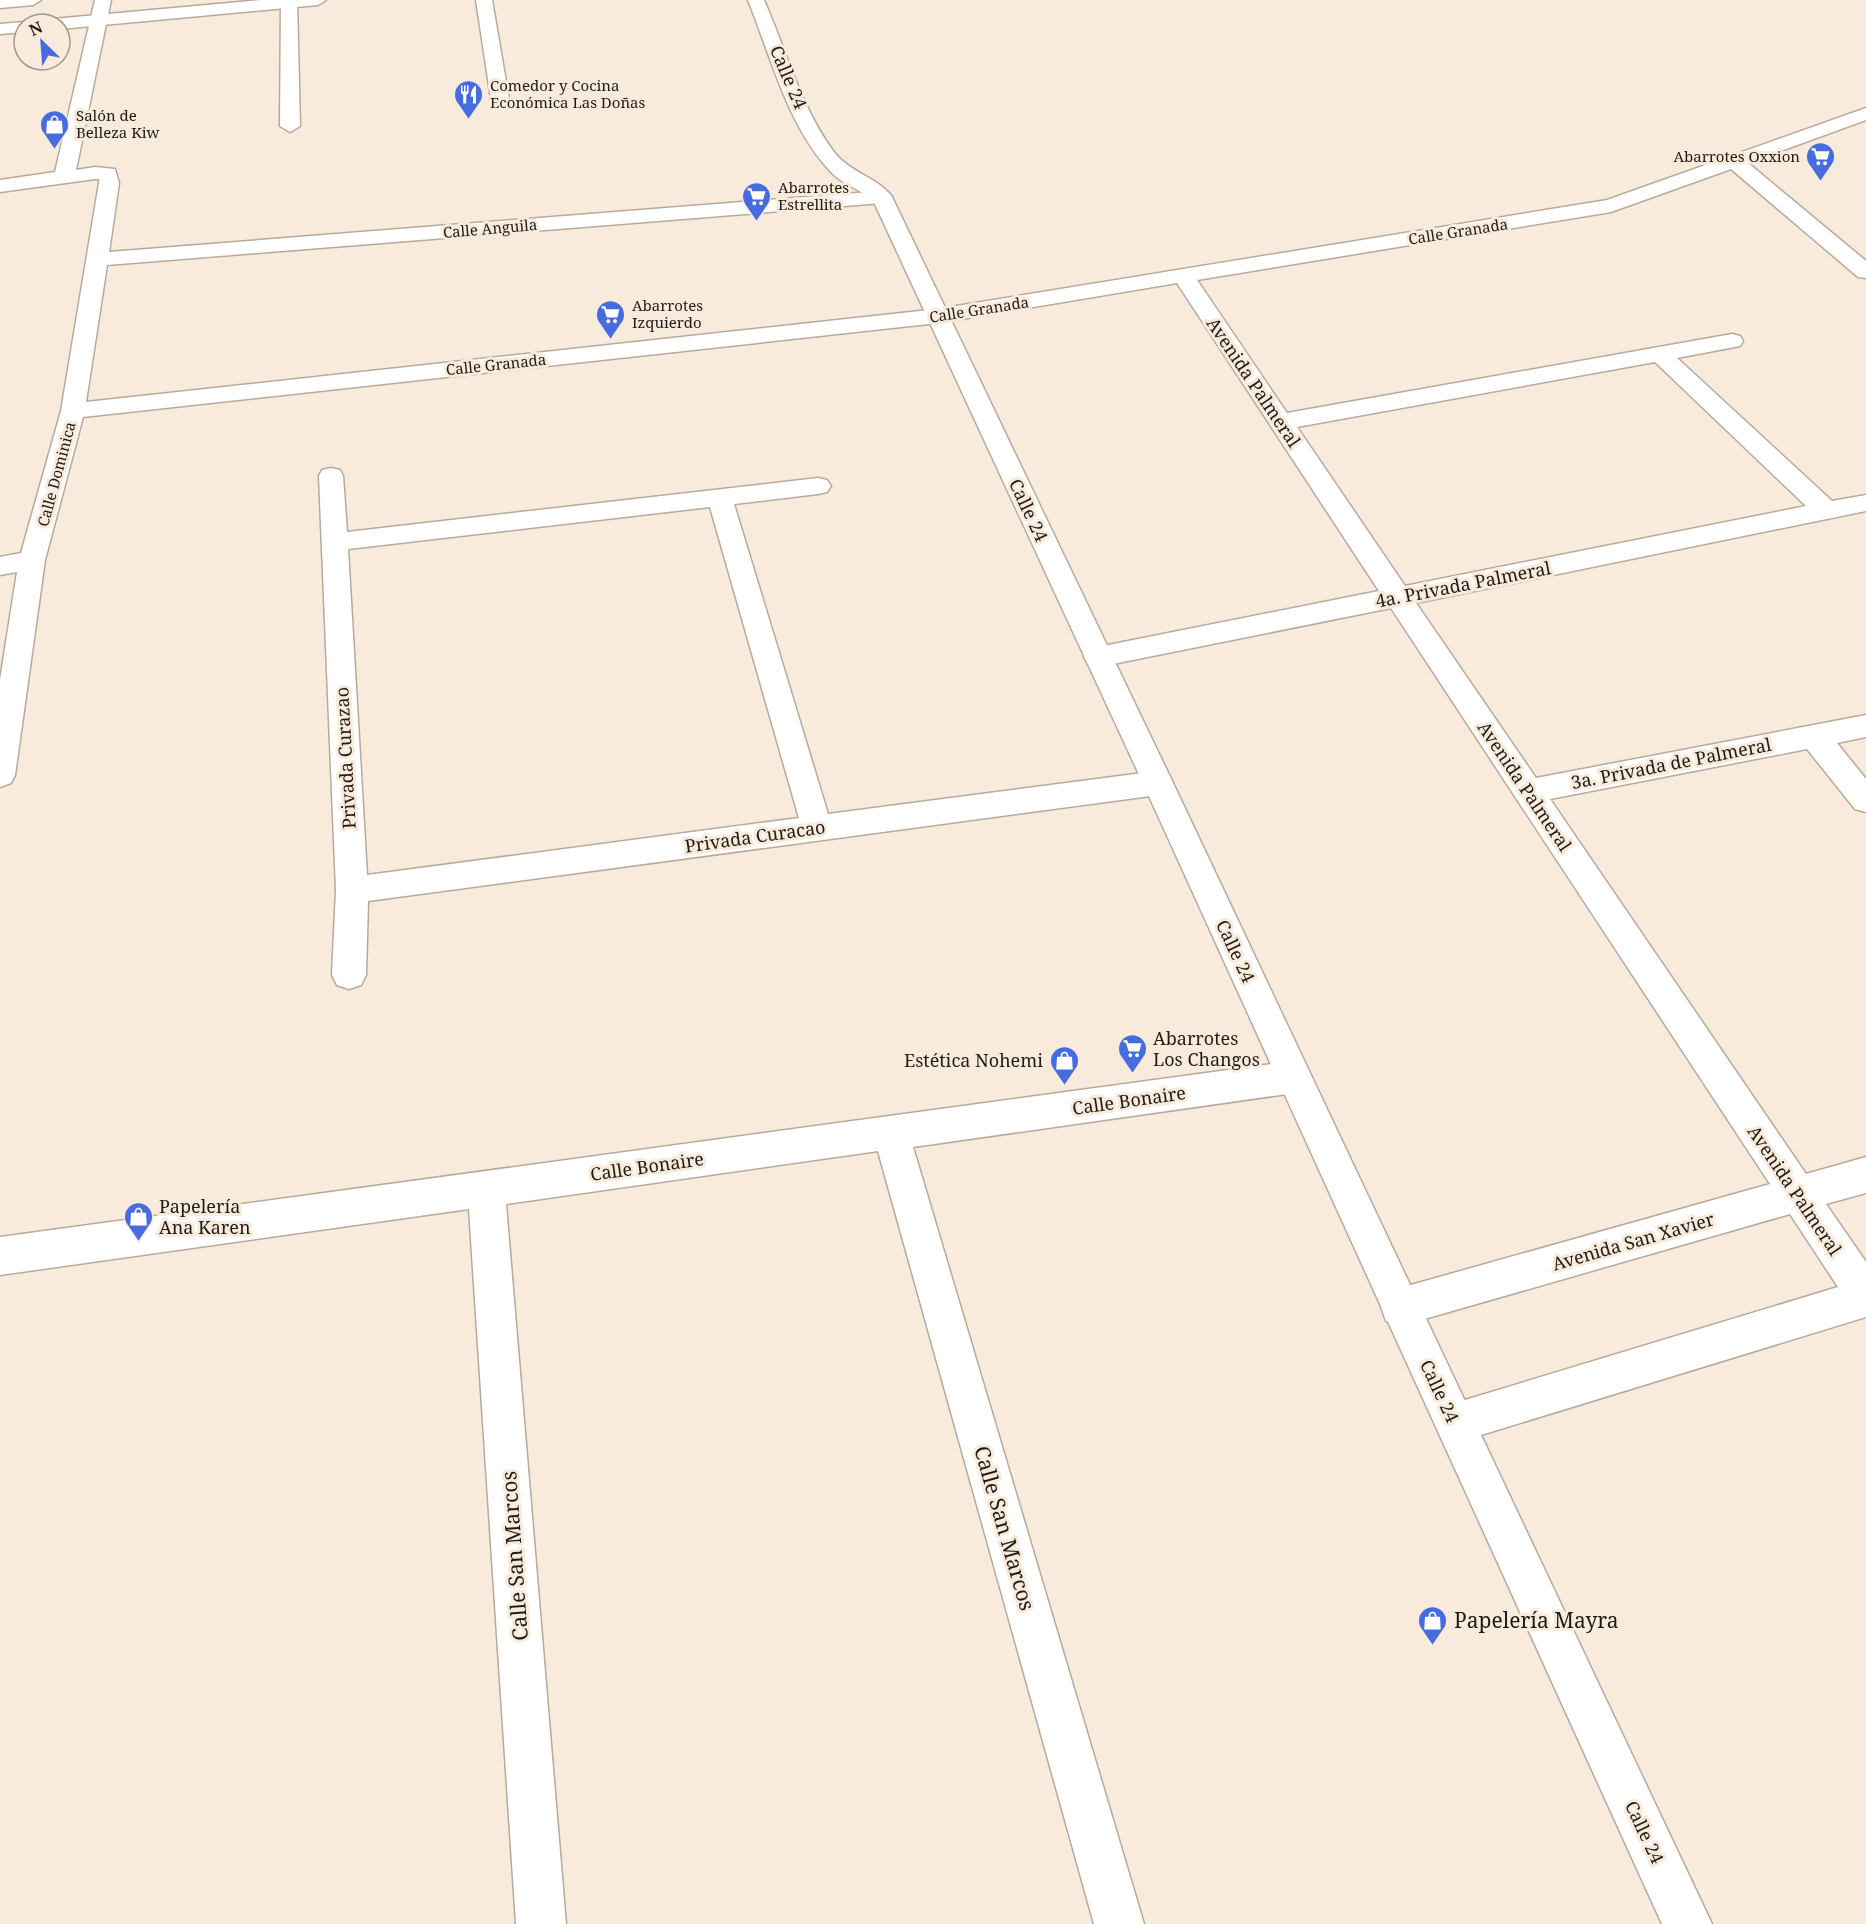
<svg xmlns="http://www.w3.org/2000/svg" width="1866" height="1924" viewBox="0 0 1866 1924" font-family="'Noto Serif',serif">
	<rect width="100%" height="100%" fill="#f8ebdc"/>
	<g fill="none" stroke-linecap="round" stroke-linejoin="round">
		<defs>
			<path id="minor" d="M95,0h16l-35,170 19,-3 20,2 4,14 -10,69 773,-61 7,2 3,4 -3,4 -7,2 -775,62 -21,137 852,-93 669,-109 259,-92v12l-118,43 118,98v17l-8,-1 -127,-108 -120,43 -414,68 90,133 445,-79 8,2 3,5 -3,5 -63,12 155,143 34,-6v16l-450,92 120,175 330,-63v22l-29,6 29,36v33l-11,-3 -48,-60 -257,50 256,375 60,-17v36l-40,11 40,58v55l-411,126 -14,-6 -6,-14 6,-14 14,-6 383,-116 -48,-73 -390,112 -14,-5 -5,-14 5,-14 14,-5 370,-104 -379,-576 -293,59 -10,-3 -4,-7 4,-7 10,-3 281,-56 -202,-308 -239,40 -855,94 -38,143 -30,215 -4,8 -11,4v-107l17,-108 -17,3v-18l21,-4 40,-142 38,-228v-4h-4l-95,13v-12l55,-8zM1655,362l151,144 -401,80 -108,-159z
				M281,0h16l3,126 -10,6 -10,-6z
				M476,0h16l17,99 -2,4 -7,2 -9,-6z
				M331,468l9,2 3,6 4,56 471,-54 9,2 4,6 -4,6 -9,2 -84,10 94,310 330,-43 11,4 4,8 -4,8 -11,4 -790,106 -2,74 -5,10 -12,4 -12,-4 -5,-10 4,-85 -17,-414 3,-6zM710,507l89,311 -432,57 -19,-326z
				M1294,1061l12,5 5,11 -5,11 -12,5 -381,54 231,777h-50l-216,-773 -372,53 60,720h-50l-47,-715 -469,66v-38z"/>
			<path id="tertiary" d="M0,0h41l-8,5 -33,3z
				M261,0h65l-8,5 -258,24v-5h-16l9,-5z
				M748,0h16c22,50 37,108 70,152 16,21 45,26 58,45l281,586 539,1141h-50l-519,-1141 -270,-583c-13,-11 -30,-15 -42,-28 -43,-45 -60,-115 -83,-172z
				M24,22l7,2h-7v8l-24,2v-10z"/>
		</defs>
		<use href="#minor" stroke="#b7aa9d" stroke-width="3"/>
		<use href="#tertiary" stroke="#b7aa9d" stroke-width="3"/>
		<use href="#minor" fill="#fff" fill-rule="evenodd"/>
		<use href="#tertiary" fill="#fff" fill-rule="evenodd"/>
	</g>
	<defs>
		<symbol id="restaurant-pin" viewBox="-11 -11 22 30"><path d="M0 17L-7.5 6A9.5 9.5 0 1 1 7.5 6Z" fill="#466ddf" stroke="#f8ebdc"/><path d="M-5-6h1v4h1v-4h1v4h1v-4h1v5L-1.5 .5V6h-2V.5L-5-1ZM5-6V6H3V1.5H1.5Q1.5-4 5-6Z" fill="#fff"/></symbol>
		<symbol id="shop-pin" viewBox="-11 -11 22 30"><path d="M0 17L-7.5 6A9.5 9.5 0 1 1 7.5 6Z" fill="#466ddf" stroke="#f8ebdc"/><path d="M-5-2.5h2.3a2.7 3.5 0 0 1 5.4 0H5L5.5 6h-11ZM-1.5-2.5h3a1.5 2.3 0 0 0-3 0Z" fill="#fff"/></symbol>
		<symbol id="supermarket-pin" viewBox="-11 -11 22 30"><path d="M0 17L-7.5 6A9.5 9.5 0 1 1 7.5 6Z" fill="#466ddf" stroke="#f8ebdc"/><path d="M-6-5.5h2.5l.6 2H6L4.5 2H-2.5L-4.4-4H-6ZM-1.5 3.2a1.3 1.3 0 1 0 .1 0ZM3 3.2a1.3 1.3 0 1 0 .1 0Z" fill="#fff"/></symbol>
	</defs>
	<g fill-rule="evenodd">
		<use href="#restaurant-pin" x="452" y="78" width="33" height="45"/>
		<use href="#shop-pin" x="38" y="108" width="33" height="45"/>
		<use href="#supermarket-pin" x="1804" y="140" width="33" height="45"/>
		<use href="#supermarket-pin" x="740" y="180" width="33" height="45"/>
		<use href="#supermarket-pin" x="594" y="298" width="33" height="45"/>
		<use href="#supermarket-pin" x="1116" y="1032" width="33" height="45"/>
		<use href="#shop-pin" x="1048" y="1044" width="33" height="45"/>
		<use href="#shop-pin" x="122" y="1200" width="33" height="45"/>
		<use href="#shop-pin" x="1416" y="1604" width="33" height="45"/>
	</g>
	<g text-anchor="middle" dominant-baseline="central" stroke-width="6" stroke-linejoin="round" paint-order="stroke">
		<g font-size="15" fill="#1f1b16" stroke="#f8ebdc" text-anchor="start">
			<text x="490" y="85">Comedor y Cocina<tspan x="490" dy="17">Económica Las Doñas</tspan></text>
			<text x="76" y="115">Salón de<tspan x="76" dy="17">Belleza Kiw</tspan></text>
			<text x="1800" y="156" text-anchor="end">Abarrotes Oxxion</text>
			<text x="778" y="187">Abarrotes<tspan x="778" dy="17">Estrellita</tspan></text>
			<text x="632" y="305">Abarrotes<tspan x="632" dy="17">Izquierdo</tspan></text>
		</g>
		<g font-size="15" fill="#1f1b16" stroke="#f8ebdc">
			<text transform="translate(490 228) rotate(-5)">Calle Anguila</text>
			<text transform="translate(1458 231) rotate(-9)">Calle Granada</text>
			<text transform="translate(979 309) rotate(-9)">Calle Granada</text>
			<text transform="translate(496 364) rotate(-6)">Calle Granada</text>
			<text transform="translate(56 474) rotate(-75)">Calle Dominica</text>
		</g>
		<g font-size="18" fill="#1f1b16" stroke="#f8ebdc">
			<text transform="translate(789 77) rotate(67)">Calle 24</text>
			<text transform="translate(1254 382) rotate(56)">Avenida Palmeral</text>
			<text transform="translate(1029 510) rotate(65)">Calle 24</text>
			<text transform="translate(1463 584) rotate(-11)">4a. Privada Palmeral</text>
			<text transform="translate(345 758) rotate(-93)">Privada Curazao</text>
			<text transform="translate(1671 763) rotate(-11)">3a. Privada de Palmeral</text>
			<text transform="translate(1525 786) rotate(56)">Avenida Palmeral</text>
			<text transform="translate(755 836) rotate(-8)">Privada Curacao</text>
			<text transform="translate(1236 951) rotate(65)">Calle 24</text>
			<text transform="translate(1129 1100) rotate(-8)">Calle Bonaire</text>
			<text transform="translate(647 1166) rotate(-8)">Calle Bonaire</text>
			<text transform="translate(1795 1190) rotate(56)">Avenida Palmeral</text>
			<text transform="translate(1633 1241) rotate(-16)">Avenida San Xavier</text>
			<text transform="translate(1440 1391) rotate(65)">Calle 24</text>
			<text transform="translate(1645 1832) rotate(65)">Calle 24</text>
		</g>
		<g font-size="18" fill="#1f1b16" stroke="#f8ebdc" text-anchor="start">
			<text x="1153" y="1038">Abarrotes<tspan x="1153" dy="21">Los Changos</tspan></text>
			<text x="1043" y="1060" text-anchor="end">Estética Nohemi</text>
			<text x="159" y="1206">Papelería<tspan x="159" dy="21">Ana Karen</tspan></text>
		</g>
		<g font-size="21" fill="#1f1b16" stroke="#f8ebdc">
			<text transform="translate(1005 1528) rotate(74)">Calle San Marcos</text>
			<text transform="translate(514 1556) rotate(-94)">Calle San Marcos</text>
		</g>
		<g font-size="21" fill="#1f1b16" stroke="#f8ebdc" text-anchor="start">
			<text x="1454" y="1620">Papelería Mayra</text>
		</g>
	</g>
	<g transform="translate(42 42) rotate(335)"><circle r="28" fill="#f8ebdc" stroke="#a1988d" stroke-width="1.5"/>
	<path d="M0-4.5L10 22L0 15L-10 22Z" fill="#466ddf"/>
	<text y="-9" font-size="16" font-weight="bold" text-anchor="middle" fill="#1f1b16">N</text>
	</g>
</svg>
